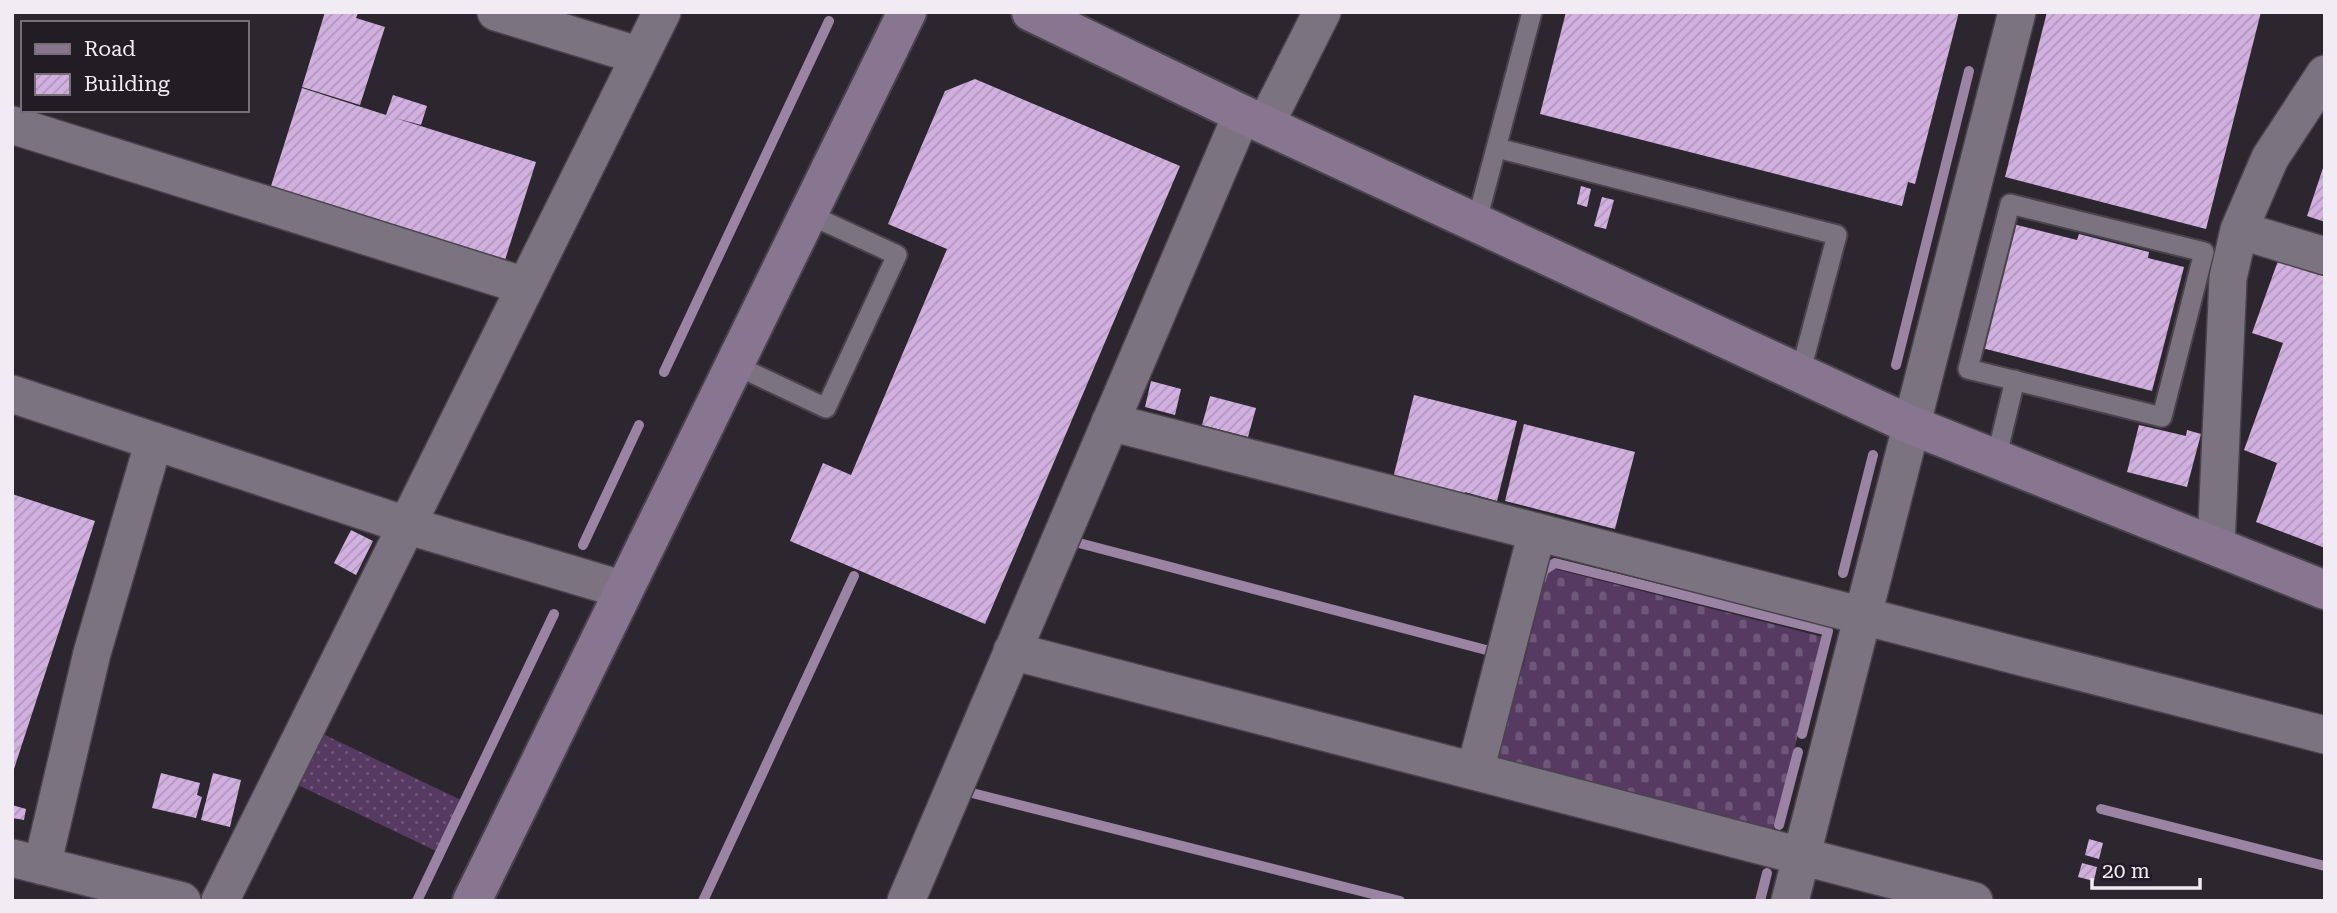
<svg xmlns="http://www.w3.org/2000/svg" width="2337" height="913" viewBox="0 0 2337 913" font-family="'Roboto Serif',serif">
	<defs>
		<pattern id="grass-dots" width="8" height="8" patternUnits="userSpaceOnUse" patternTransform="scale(1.75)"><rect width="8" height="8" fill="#563a62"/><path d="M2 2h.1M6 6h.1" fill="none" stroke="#6f5779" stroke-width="1.8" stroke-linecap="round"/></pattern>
		<pattern id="cemetery-stones" width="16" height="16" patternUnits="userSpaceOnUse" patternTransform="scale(1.75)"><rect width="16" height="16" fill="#563a62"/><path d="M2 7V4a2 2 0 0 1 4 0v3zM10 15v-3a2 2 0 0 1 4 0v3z" fill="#6f5779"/></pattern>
		<pattern id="building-hatch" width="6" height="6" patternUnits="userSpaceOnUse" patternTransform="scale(1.75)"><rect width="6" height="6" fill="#d1b0e0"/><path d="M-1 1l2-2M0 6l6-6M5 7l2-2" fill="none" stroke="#af96ba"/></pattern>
	</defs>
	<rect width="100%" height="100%" fill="#2c262f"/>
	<path fill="url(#grass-dots)" d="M323,734l138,66 -25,51 -138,-66z"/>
	<path fill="url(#cemetery-stones)" d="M1551,568l272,69 -50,196 -271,-69 -9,-12 22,-86 8,1 24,-97z"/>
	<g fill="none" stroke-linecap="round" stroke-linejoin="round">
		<path stroke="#9a83a3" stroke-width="10" d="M1896,365l73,-294
			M664,372l165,-351
			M1079,543l411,108
			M583,545l56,-120
			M1843,573l30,-118
			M1541,579l3,-9 11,-7 273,68 -26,103
			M972,793l428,108
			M2101,809l224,57
			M1779,825l19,-73
			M417,901l137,-287
			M703,901l151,-325
			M1760,901l7,-28"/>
	</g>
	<path fill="url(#building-hatch)" d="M325,12h29l4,1 -2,5 29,9 -25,78 -58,-18z
		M1566,12h393l-44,172 -7,-2 -6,24 -362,-92z
		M2047,12h214l-55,217 -201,-52z
		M975,79l205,87 -195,458 -195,-83 33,-78 28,12 96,-226 -59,-25 57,-133z
		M302,88l84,27 7,-20 34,11 -6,19 -26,-7 141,44 -31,98 -234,-74z
		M2324,165h1v57l-18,-6z
		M1581,186l10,3 -4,18 -10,-3z
		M1602,197l12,3 -8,29 -12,-3z
		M2013,224l64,16 2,-6 70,18 -1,6 36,9 -32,124 -170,-43z
		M2279,258l46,17v273l-69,-26 21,-59 -33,-13 39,-107 -31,-10z
		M1151,381l30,8 -6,26 -30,-8z
		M1414,395l103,26 -20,80 -32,-9 -2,5 -70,-19z
		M1210,396l46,12 -8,29 -46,-12z
		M1524,424l111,28 -20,77 -110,-28z
		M2139,425l47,11 1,-6 14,4 -14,53 -60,-15z
		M12,494l83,27 -82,251h-1z
		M351,530l22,11 -17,34 -22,-12z
		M161,773l39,10 -3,12 5,2 -6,21 -44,-10z
		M213,773l28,7 -11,47 -29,-7z
		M12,805l14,4 -2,11 -12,-2z
		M2089,839l14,4 -4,16 -14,-4z
		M2082,863l15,4 -3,14 -16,-4z"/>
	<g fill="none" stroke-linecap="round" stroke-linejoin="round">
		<defs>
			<path id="lane" d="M1497,148l340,87 -37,139
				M2010,204l194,48 -42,165 -194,-48z
				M1476,224l56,-212
				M735,365l91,43 71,-153 -89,-41
				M1996,459l19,-79"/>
			<path id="street" d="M496,12l144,44
				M12,125l513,161
				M1265,125l57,-113
				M2239,230l86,26
				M12,394l394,131 218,65
				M1110,422l1215,313
				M2216,547l12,-269 11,-48 31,-72 55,-84
				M1012,651l962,250
				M1475,771l62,-239
				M12,858l170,43
				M42,866l50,-213 62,-212
				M220,901l442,-889
				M906,901l336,-787
				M1790,901l227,-889"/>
			<path id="secondary" d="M1031,12l211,102 669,311 414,165
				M472,901l435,-889"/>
		</defs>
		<use href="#lane" stroke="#49444c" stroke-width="23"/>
		<use href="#street" stroke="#49444c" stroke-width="40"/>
		<use href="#secondary" stroke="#49444c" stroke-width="42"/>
		<use href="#lane" stroke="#7b737f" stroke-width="19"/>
		<use href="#street" stroke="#7b737f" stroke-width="37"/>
		<use href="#secondary" stroke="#887590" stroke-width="38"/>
	</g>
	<rect width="2337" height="913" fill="none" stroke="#f1ecf3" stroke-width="28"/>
	<rect x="21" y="21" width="228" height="91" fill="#221c25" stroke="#756f77" stroke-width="2"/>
	<rect x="35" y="44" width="35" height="10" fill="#887590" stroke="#756f77" stroke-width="2"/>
	<text x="84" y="56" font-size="21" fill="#f1ecf3">Road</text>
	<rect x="35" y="74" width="35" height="21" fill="url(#building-hatch)" stroke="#756f77" stroke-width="2"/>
	<text x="84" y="91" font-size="21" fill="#f1ecf3">Building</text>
	<path d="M2092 878v10h108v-10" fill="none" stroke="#f1ecf3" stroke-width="3.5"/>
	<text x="2102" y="878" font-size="21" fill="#f1ecf3" stroke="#221c25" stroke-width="5" paint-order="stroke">20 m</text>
</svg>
